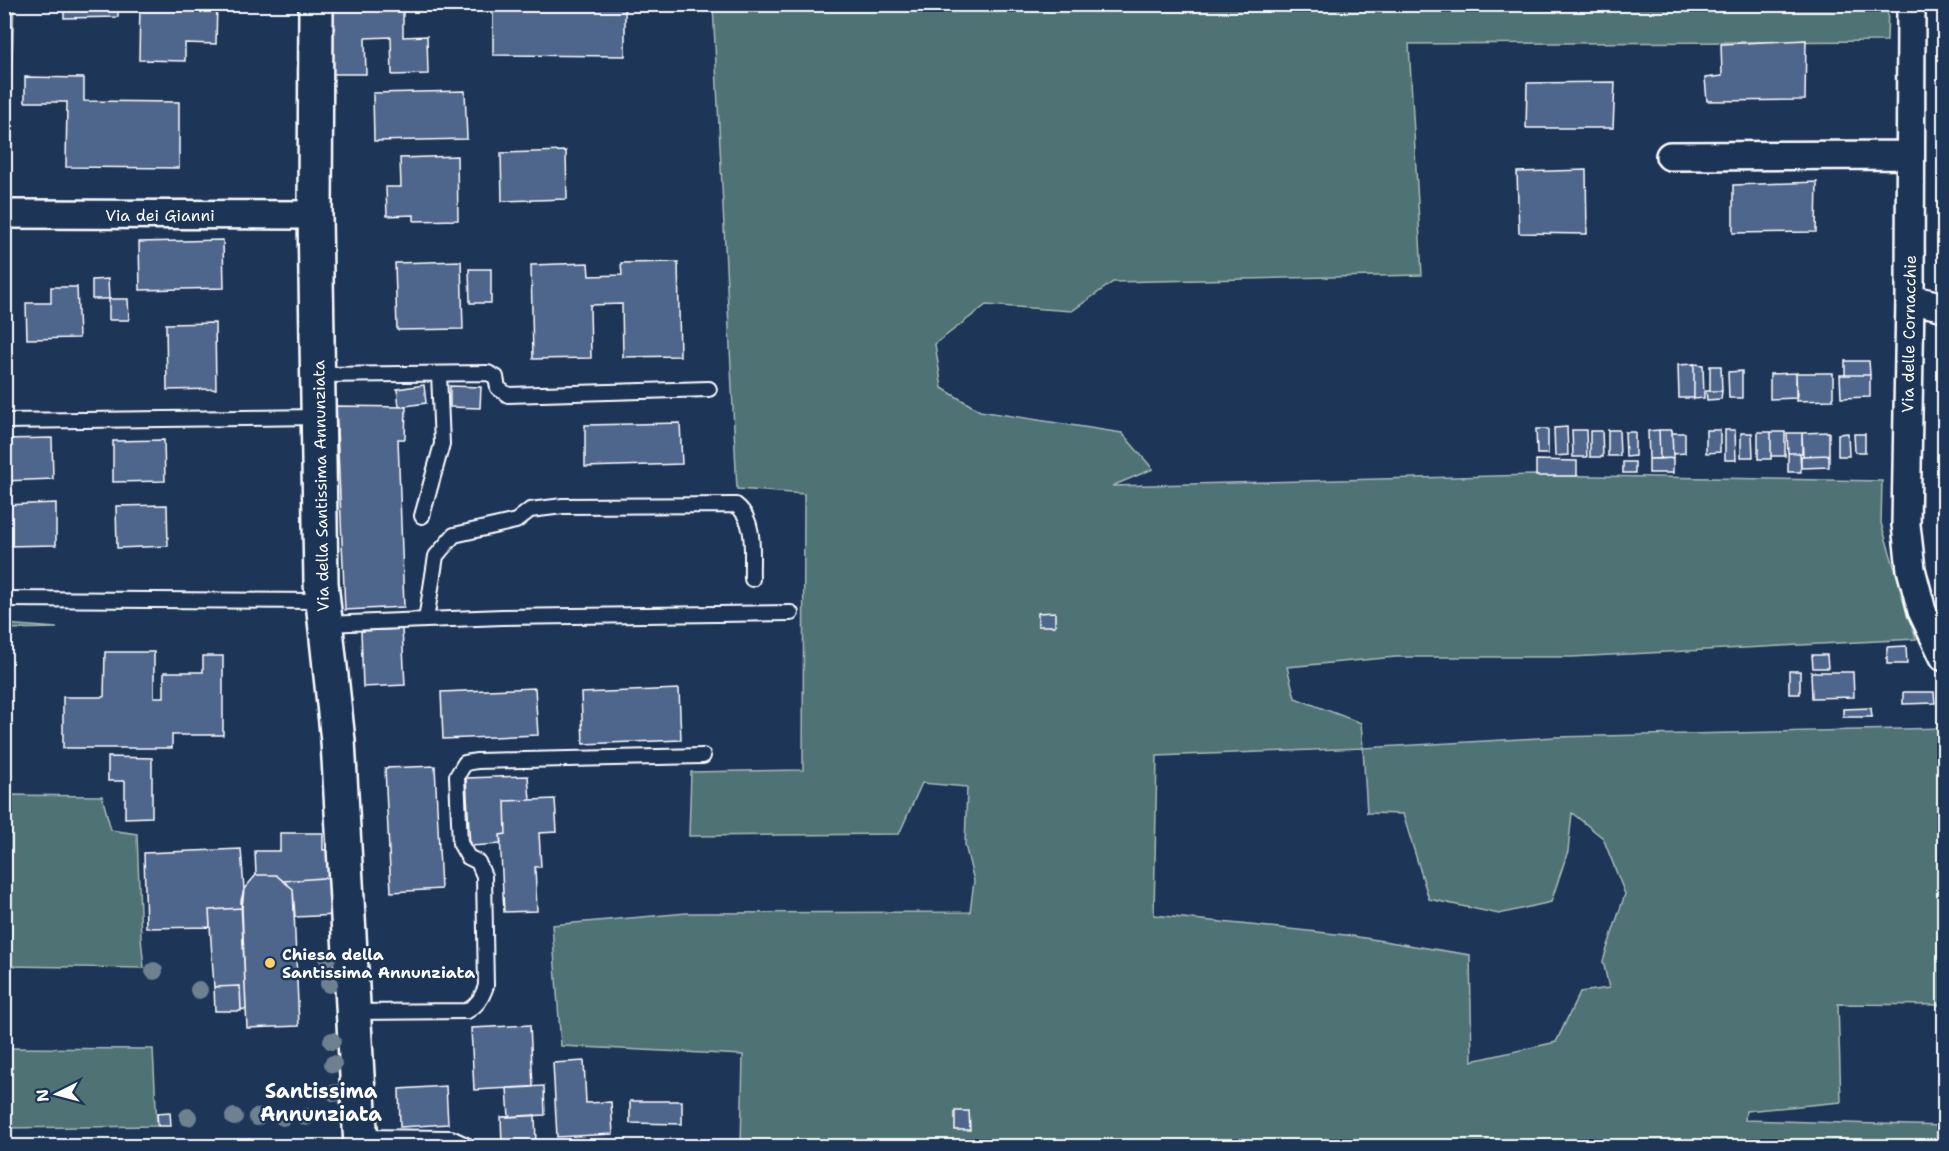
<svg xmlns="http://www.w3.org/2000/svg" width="1949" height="1151" viewBox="0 0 1949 1151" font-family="'Shantell Sans',sans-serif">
	<rect width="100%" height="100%" fill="#1d3557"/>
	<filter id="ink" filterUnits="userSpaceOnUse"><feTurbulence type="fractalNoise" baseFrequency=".0167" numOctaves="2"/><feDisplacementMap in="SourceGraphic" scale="12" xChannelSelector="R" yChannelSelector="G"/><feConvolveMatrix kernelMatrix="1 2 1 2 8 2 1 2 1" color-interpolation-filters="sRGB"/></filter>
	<g filter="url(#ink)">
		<path fill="#507374" stroke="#a8b9ba" stroke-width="1.5" fill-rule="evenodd" d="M14,4l-7,201h-2l-1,-200z
			M713,5h1175l-1,36 -478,3 13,231 -309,7 -41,29 -86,-6 -51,39 7,44 38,23 142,22 31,36 -41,17 422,-11 348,6 -1,42 35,116 -344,18h-176l-109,10 8,31 66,25 2,25 192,-11 389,-9v277l-106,-1 3,98 -95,9 -1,9 199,6v20h-1203l2,-91 -182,-9 -9,-121 135,-12 283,-1 4,-31 -9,-36 2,-58 -45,-4 -23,51 -210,2 2,-64 112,-2 1,-276 -67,-5zM1363,748l4,65 36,1 26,85 70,15 52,-12 17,-51 4,-38 31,25 22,56 -22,67 6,27 -29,4 -24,50 -84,19 -2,-106 -124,-20 -192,-20 3,-159z
			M4,624h1l52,4 -52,1z
			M5,795l97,1 9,34 26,4 4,104 3,30 -139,-2z
			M4,1048l149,1 4,77 -152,2z"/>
		<path fill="#4f668c" stroke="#fff" stroke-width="1.5" d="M64,4h54v13l-54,1z
			M140,4h77l-1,40 -31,-1v18l-46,-1z
			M331,4h72v33l24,-1 1,38 -36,1 -1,-38 -26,1 1,36h-33z
			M493,4h132v52l-132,-1z
			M1806,40l-1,60 -98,1 -2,-23 17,-2 -1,-32z
			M25,77l59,1v23l95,1v66l-113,-1 1,-65h-42z
			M1615,82l-2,46h-87l1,-45z
			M465,91l2,48 -93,2 -1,-48z
			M566,151l1,48 -65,2 -1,-48z
			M457,156l1,64 -44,1v-6l-27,1 -1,-29h15l-1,-29z
			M1586,170l1,64 -68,-1 -2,-61z
			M1817,182l-1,50 -83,1v-48z
			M223,240l1,48 -84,2 -1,-48z
			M461,261l2,68 -66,1 -2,-67z
			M678,262l2,94 -57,1 -1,-53 -32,1 1,53 -58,1 -2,-94 57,-2 1,13 33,-1 -1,-12z
			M469,269h22v34h-21z
			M108,279l1,20h-17v-19z
			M51,287h26l2,51 -52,1 -1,-36h25z
			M109,299h19l1,21h-20z
			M215,323l1,66 -49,1 -1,-66z
			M1845,361h24l1,14h-25z
			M1694,364l9,1 1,33 -10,1z
			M1694,364v34h-15l-1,-33z
			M1710,366h11l1,25h-12z
			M1742,371v27h-13l-1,-26z
			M1796,373h37v27l-37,1z
			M1796,373l1,25 -27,1v-25z
			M1840,375h30v22l-29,1z
			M424,385l2,18 -27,4 -2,-18z
			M450,386l31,1 -1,21 -30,-1z
			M1706,391h16l-1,8 -14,1z
			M336,406l70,1 -1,32h-7l6,168 -59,3z
			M680,423l2,41 -97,3v-42z
			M1567,427l1,28 -13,1 -1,-28z
			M1536,429h12v25h-11z
			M1572,430h14l1,27h-14z
			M1608,430h11l1,26h-12z
			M1659,430l1,29h-11l-1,-28z
			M1659,430h13l1,28 -13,1z
			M1706,430h14v22l-14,1z
			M1725,430h10l1,30h-11z
			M1590,431h12l1,26h-13z
			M1625,432h10v24l-9,1z
			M1758,432h13v27h-13z
			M1771,432h14v24h-14z
			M1829,432v23l-26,1 -1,-23z
			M1672,433h13v20l-12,1z
			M1741,433h11l1,24h-12z
			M1787,433h15v20h-14z
			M1848,433l1,23h-11v-22z
			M1854,434h11v18h-10z
			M52,438l1,41 -49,2v-42z
			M164,440l1,41 -52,1v-41z
			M1788,453h12l1,19h-13z
			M1829,455v12l-28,1v-12z
			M1673,458v15h-24v-14z
			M1536,460l41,1v15h-41z
			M1623,462h12v11h-12z
			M56,503v42l-51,1 -1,-41z
			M167,505l1,41 -51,2 -1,-42z
			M1055,612v14h-17v-13z
			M402,629l3,56 -42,2 -2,-56z
			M1906,646l1,18h-20v-17z
			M105,652h49v45h10v-25h39v-16h20v79h-51v13h-109v-51h41z
			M1812,655h15l1,13h-15z
			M1789,671h11v23h-11z
			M1811,672h42l1,25 -42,1z
			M535,688l3,47 -95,4 -2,-47z
			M679,689l2,51 -98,4 -2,-51z
			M1903,692h31l1,11 -32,1z
			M1871,708l1,9h-29v-8z
			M108,757l44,1v59l-27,1v-37h-17z
			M435,766l6,123 -50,3 -6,-124z
			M528,776l2,24 -25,1 1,33 -6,1 1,9 -31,2 -4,-68z
			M555,799l2,33 -18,1 2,34h-6l2,44 -33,1 -4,-77 6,-1 -1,-33z
			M280,833h43v17l12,-1 1,28 -53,4 -7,-6h-20l-1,-24h25z
			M241,849l3,40 -2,19 -33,2 1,17 -64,1 -2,-75z
			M256,875h20l17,14 6,137 -52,2 -6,-127 3,-12z
			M336,877l2,38 -43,2 -2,-28 -10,-8z
			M242,908l4,102 -5,-1 -1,-23 -26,1 -5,-77z
			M240,986l1,25h-26l-1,-24z
			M530,1025l3,62 -59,3 -3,-62z
			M584,1061l2,42 25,-1 2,32 -56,3 -4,-74z
			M446,1086l2,38 -48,3 -1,-38z
			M544,1086l1,29 -36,2 -2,-29z
			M630,1101h52v23l-52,-1z
			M955,1111h14l1,19h-15z
			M170,1112l1,14h-13l-1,-13z
			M535,1115l1,28 -34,2 -1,-28z"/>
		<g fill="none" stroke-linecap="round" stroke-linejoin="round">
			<defs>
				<path id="lane" d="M318,375l170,-2 8,4 2,11 10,7 201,-6
					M4,421l314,-4
					M422,516l20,-72 -3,-70
					M4,599l318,2
					M426,620l10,-64 18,-21 62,-14 14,-11 33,-4 173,-1c21,16 15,49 16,74
					M325,624l177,-7 289,-4
					M354,1012l113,-1c11,-6 15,-14 19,-25l-2,-110 -6,-14 -10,-5 -8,-14 -3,-67 8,-13 12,-2 226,-5
					M360,1137l91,1 17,8"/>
				<path id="street" d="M1911,4l-1,295 -4,226 5,44 11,42 22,46
					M1670,156l240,-1
					M4,214l311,1
					M1910,299l34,8"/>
				<path id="secondary" d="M316,4l-1,211 6,368 17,158 23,405"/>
			</defs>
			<use href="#lane" stroke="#fff" stroke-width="18"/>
			<use href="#street" stroke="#fff" stroke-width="32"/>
			<use href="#secondary" stroke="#fff" stroke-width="38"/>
			<use href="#lane" stroke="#1d3557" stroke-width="14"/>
			<use href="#street" stroke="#1d3557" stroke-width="27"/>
			<use href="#secondary" stroke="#1d3557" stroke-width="33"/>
		</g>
		<g fill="#6e8191">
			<circle cx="327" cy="958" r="9"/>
			<circle cx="154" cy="971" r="9"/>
			<circle cx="329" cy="984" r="9"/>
			<circle cx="199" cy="990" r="9"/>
			<circle cx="332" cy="1041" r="9"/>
			<circle cx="333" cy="1064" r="9"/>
			<circle cx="335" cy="1093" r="9"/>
			<circle cx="188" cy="1117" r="9"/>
			<circle cx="234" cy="1117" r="9"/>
			<circle cx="257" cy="1117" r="9"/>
			<circle cx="283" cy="1117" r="9"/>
			<circle cx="306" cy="1117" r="9"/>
		</g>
	</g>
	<circle fill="#ffd166" stroke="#1d3557" stroke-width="2" cx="270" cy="963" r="6"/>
	<g text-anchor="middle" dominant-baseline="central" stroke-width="5" stroke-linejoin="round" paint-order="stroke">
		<g font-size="16" fill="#fff" stroke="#1d3557">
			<text x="160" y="215">Via dei Gianni</text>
			<text transform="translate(1909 334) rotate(-89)">Via delle Cornacchie</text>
			<text transform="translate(321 486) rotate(-91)">Via della Santissima Annunziata</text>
		</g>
		<g font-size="16" font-weight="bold" fill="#fff" stroke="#1d3557" text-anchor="start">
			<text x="282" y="954">Chiesa della<tspan x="282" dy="18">Santissima Annunziata</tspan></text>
		</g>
		<g font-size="20" font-weight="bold" fill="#fff" stroke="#1d3557">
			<text x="321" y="1091">Santissima<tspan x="321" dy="23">Annunziata</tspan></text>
		</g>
	</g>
	<rect width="1949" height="1151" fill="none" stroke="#1d3557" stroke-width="24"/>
	<rect x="12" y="12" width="1925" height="1127" fill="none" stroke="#fff" stroke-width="2" filter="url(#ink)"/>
	<g transform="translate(57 1094) rotate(264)" stroke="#1d3557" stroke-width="4.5" paint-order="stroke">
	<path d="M0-4.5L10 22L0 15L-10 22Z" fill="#ffffff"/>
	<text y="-9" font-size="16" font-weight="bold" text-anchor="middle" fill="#ffffff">N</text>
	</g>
</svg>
